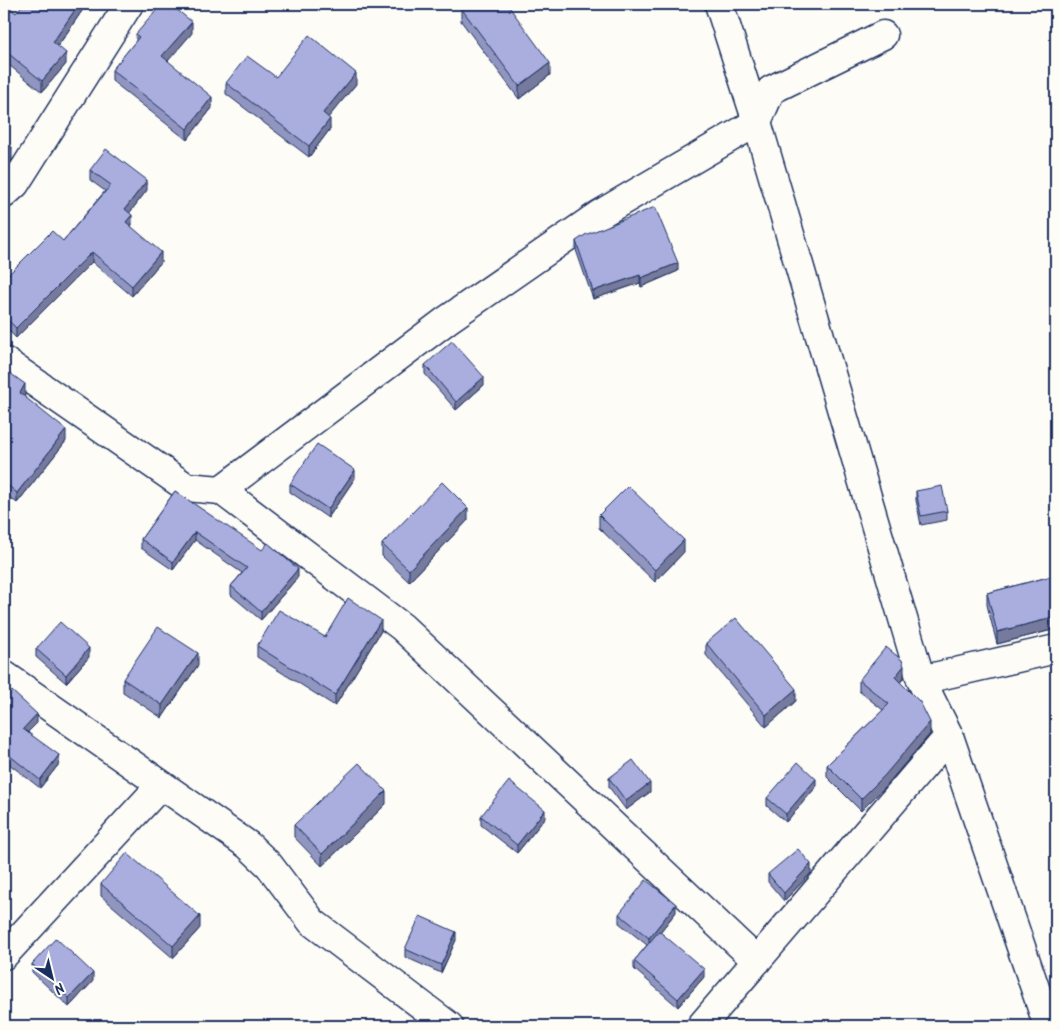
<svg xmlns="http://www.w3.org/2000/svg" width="1060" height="1030" viewBox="0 0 1060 1030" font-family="Kalam,sans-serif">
	<rect width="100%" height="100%" fill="#fdfcf7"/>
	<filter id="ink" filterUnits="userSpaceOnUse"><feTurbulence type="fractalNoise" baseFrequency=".02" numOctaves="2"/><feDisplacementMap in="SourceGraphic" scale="10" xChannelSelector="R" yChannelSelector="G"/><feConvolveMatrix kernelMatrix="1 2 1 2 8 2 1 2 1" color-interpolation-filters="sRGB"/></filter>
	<g filter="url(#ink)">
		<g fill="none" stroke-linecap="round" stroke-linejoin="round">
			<defs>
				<path id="minor" d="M719,4l38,118 164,558 28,56 99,290
					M4,194l11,-10 114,-180
					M4,361l182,126 35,3 226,-170 153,-106 157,-92 14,-32 112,-55
					M221,490l181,137 355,334
					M4,675l244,170 21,20 43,57 137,104
					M921,680l135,-31
					M4,955l157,-170
					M701,1026l248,-290"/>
			</defs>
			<use href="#minor" stroke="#1b2f5e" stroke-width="31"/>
			<use href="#minor" stroke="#fdfcf7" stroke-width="28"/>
		</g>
		<path fill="#9196c0" stroke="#1b2f5e" d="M4,4l12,9 70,-9v1l-28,41 8,18 -24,28 -38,-31z
			M461,8l89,67 -31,24 -58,-78z
			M192,33l-25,28 45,47 -25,32 -75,-59v-11l24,-29v-7z
			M226,83l130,1 -28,33 2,12 -21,28 -83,-63z
			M90,170l57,20 -18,23 3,12 -1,1 30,36 -29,34 -40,-34 -76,76 -12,-12v-47l59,-38 42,-50 -15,-11z
			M576,241l102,30 -37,16 -1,-4 -47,16 -17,-49z
			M425,365l59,20 -28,25 -31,-36z
			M4,376l21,19 -1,2 42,44 -49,62 -13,-10z
			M355,478l-27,40 -38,-26v-8z
			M175,491l123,86 -37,43 -30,-25v-9l11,-13 -47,-33 -22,30 -32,-22v-9z
			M916,491l31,20v9l-26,5 -5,-25z
			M599,515l85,37 -29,30 -56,-54z
			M468,520l-59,62 -27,-26v-12z
			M1056,575v54l-59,15 -10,-39v-12z
			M381,631l-46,75 -78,-49v-11l68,-9z
			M706,643l90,58 -30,26 -60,-72z
			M36,649l53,8 -23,26 -30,-26z
			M198,665l-36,53 -39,-26v-13z
			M904,678l-4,4 30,52 -45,53 -24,24 -34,-34v-12l56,-55 -24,-19v-11z
			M4,700l33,23 -9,9 31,32 -19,24 -36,-28z
			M609,778l41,14 -24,18 -17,-23z
			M816,787l-30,35 -19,-16v-8z
			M386,804l-64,62 -28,-29v-12z
			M481,816l64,2 -28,35 -36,-28z
			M811,873l-27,28 -16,-19v-8z
			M101,884l99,44 -27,30 -72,-62z
			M676,912l-16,20 44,45 -26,30 -44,-38v-8l13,-16 -28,-22v-9z
			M456,940l-15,33 -36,-16v-8z
			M32,964l61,17 -24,26 -37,-35z"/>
		<path fill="#767a9c" stroke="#1b2f5e" d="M79,4h7v1l-33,48v-11z
			M192,22v11l-30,35v-12z
			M66,53v11l-24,28v-11z
			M550,63v12l-31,24v-13z
			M356,73v11l-33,40v-11z
			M212,97v11l-25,32v-11z
			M330,119v10l-21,28v-11z
			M12,147v13l-8,10v-13z
			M147,180v10l-22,29v-10z
			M132,215v10l-6,7v-10z
			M92,252v10l-76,76v-10z
			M161,252v10l-29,34v-10z
			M678,263v8l-37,16v-9z
			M640,275v8l-47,16v-8z
			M484,377v8l-28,25v-8z
			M25,384v11l-5,9v-11z
			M66,430v11l-49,62v-10z
			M355,470v8l-27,40v-9z
			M468,508v12l-59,62v-12z
			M195,532v8l-22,30v-8z
			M684,540v12l-29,30v-12z
			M298,569v8l-37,43v-8z
			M1056,617v12l-59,15v-12z
			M381,620v11l-46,75v-11z
			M89,648v9l-23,26v-8z
			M198,653v12l-36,53v-13z
			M904,666v12l-9,11v-12z
			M796,689v12l-30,26v-12z
			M37,714v9l-14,14v-8z
			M930,722v12l-45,53 -24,24v-12z
			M59,755v9l-19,24v-8z
			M816,779v8l-30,35v-8z
			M650,783v9l-24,18v-9z
			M386,791v13l-64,62v-12z
			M545,810v8l-28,35v-8z
			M811,864v9l-27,28v-8z
			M676,904v8l-27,34v-8z
			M200,916v12l-27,30v-12z
			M456,932v8l-15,33v-8z
			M704,969v8l-26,30v-8z
			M93,973v8l-24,26v-9z"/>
		<path fill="#a9aedf" stroke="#1b2f5e" d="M4,4h2l10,9 7,-9h56l-26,38 13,11 -24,28 -38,-31z
			M162,4h8l22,18 -30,34 50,41 -25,32 -75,-59 27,-33 -3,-3z
			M467,4h40l43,59 -31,23 -58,-78z
			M309,35l47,38 -33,40 7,6 -21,27 -83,-63 21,-27 29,21z
			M4,140l8,7 -8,10z
			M106,149l41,31 -22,29 7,6 -6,7 35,30 -29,34 -40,-34 -76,76 -12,-12v-37l48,-48 11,10 48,-56 -21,-15z
			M655,207l23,56 -37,15 -1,-3 -47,16 -17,-50 9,-6z
			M452,341l32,36 -28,25 -31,-37z
			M7,371l18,13 -5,9 46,37 -49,63 -13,-11v-38l1,-2h-1v-66z
			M317,444l38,26 -27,39 -38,-25z
			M442,482l26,26 -59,62 -27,-26z
			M628,486l56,54 -29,30 -56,-55z
			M942,486l5,25 -26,5 -5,-25z
			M175,491l87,59 6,-7 30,26 -37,43 -30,-26 16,-18 -52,-36 -22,30 -32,-23z
			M1056,575v42l-59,15 -10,-39z
			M348,598l33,22 -46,75 -78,-49 22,-36 46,27z
			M736,618l60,71 -30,26 -60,-72z
			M60,622l29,26 -23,27 -30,-26z
			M158,627l40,26 -36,52 -39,-26z
			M886,647l16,13 2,6 -9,11 25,25 10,20 -45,53 -24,24 -34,-34 62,-61 -30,-24z
			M12,691l25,23 -14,15 36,26 -19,25 -36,-29v-51z
			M633,760l17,23 -24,18 -17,-23z
			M798,762l18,17 -30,35 -19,-16z
			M359,763l27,28 -64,63 -28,-29z
			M509,781l36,29 -28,35 -36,-29z
			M798,849l13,15 -27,29 -16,-19z
			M127,853l73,63 -27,30 -72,-62z
			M646,880l30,24 -27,34 -30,-24z
			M420,916l36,16 -15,33 -36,-16z
			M659,931l45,38 -26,30 -44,-38z
			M56,938l37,35 -24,25 -37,-34z"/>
	</g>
	<rect width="1060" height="1030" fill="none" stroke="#fdfcf7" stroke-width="20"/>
	<rect x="10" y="10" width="1040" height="1010" fill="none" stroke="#1b2f5e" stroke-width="2" filter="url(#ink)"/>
	<g transform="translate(52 978) rotate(145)" stroke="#fdfcf7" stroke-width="4" paint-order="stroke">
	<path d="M0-4L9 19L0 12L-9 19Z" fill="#1b2f5e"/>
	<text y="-8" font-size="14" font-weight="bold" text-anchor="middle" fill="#1b2f5e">N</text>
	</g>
</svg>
